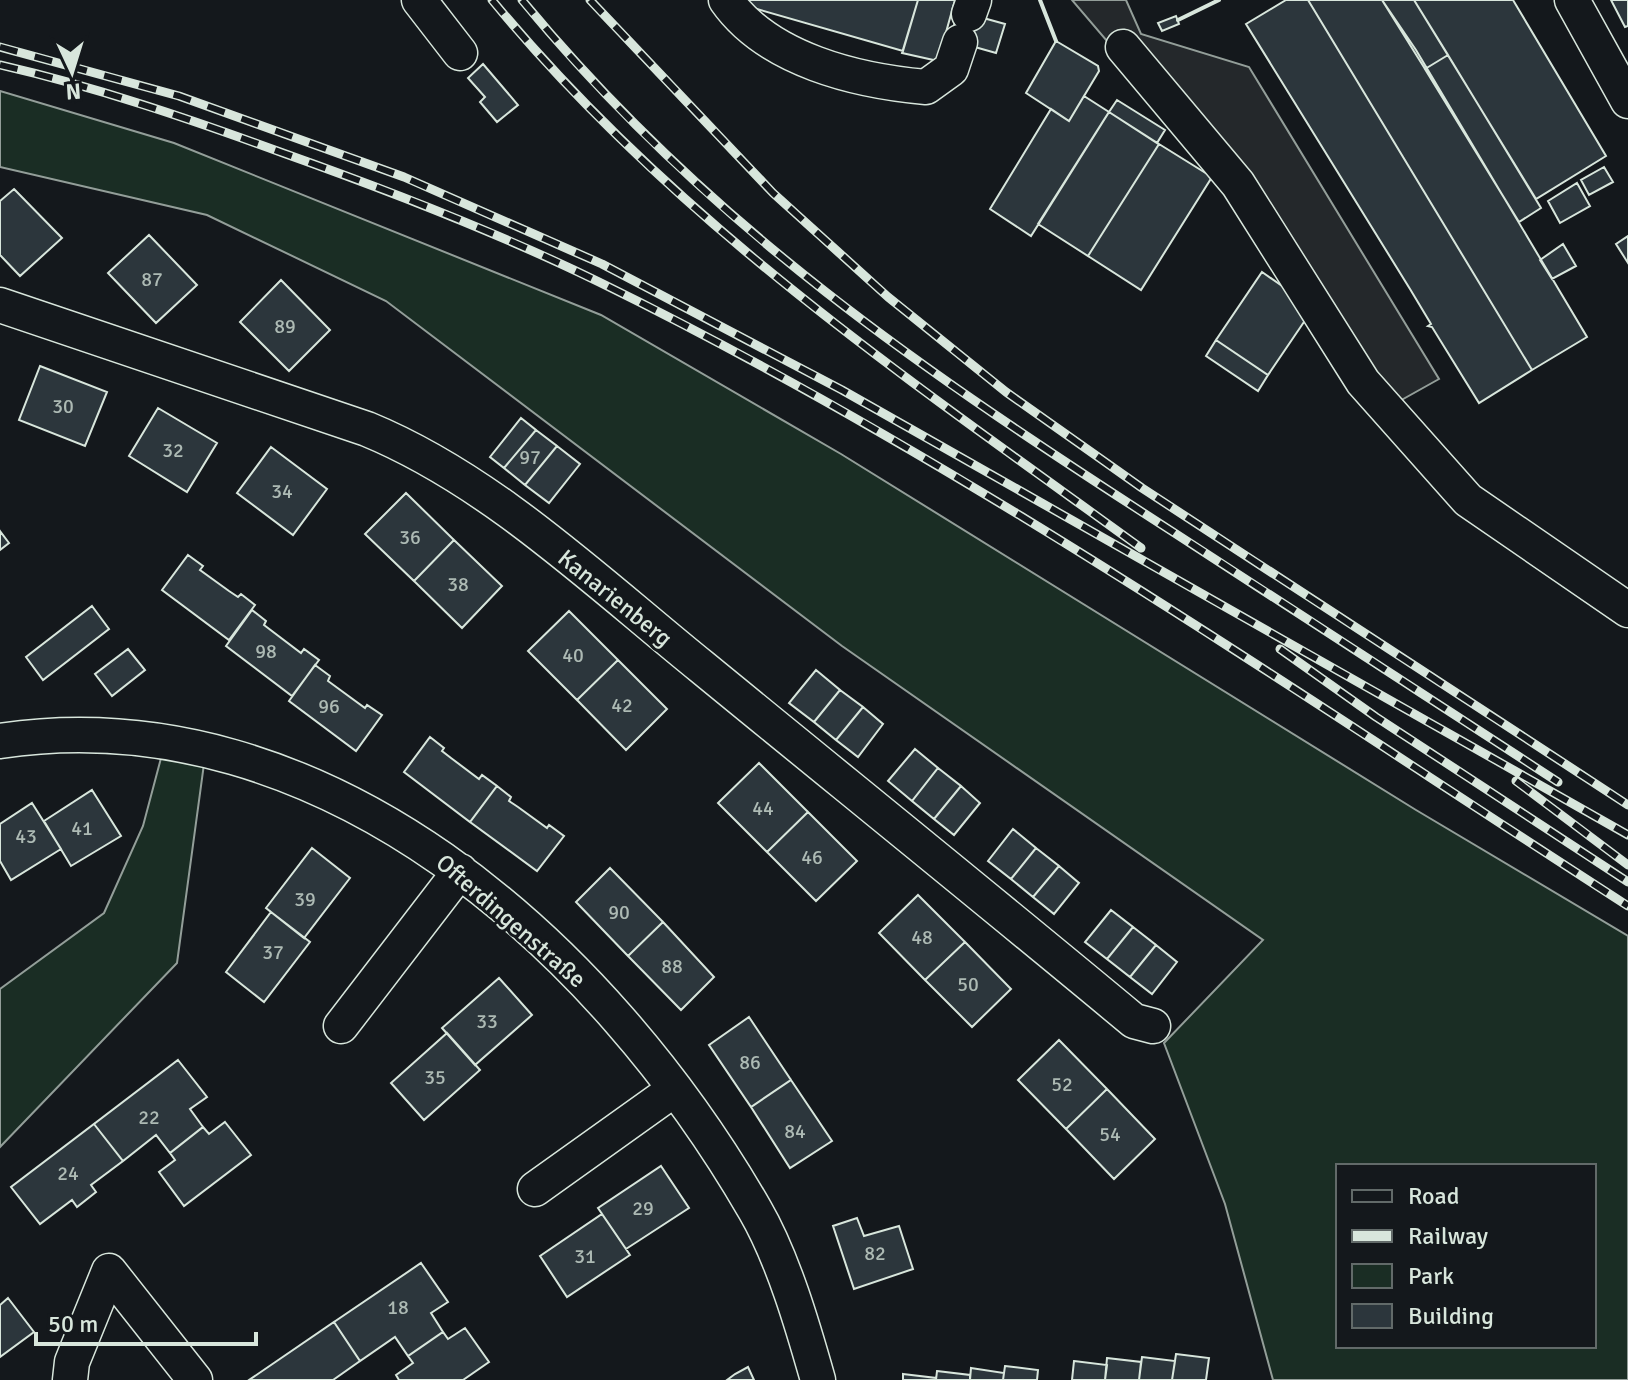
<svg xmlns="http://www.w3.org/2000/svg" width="1628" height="1380" viewBox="0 0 1628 1380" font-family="Signika,sans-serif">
	<rect width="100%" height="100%" fill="#14181c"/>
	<path fill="#1a2d24" stroke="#939e99" stroke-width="2" fill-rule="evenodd" d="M0,91l174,52 427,172 240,139 575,356 212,126v444h-355l-48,-176 -61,-161 99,-103 -421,-294 -456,-345 -179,-86 -207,-48zM1338,1166h256v180h-256z
		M165,743l41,6 -29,214 -177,184v-158l104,-76 39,-87z"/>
	<path fill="#24282b" stroke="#939e99" stroke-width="2" d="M1072,0h54l15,34 108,33 190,312 -43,24 -167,-219z"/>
	<path fill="#2c363c" stroke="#d8e6dc" stroke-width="2" d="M744,0h174l-15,51 -160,-46z
		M918,0h37l-17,61 -36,-8z
		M1286,0h22l224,370 -53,33 -47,-76 -4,-1 3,-2 -21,-35 -164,-265z
		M1308,0h74l34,50 171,287 -55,33z
		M1382,0h32l34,55 -23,14z
		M1414,0h99l93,156 -70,43z
		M1611,0h17v26l-3,1z
		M958,11l47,13 -9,29 -46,-13z
		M1176,16l3,8 -17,7 -4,-8z
		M1056,41l42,25 1,5 -30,50 -43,-28z
		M1448,55l93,153 -22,14 -94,-153z
		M483,64l35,41 -21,17 -17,-20 5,-5 -17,-19z
		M1084,96l25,16 -78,124 -41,-27 61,-100 18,12z
		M1117,100l48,30 -8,13 -48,-31z
		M1109,112l50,32 -71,112 -50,-32z
		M1159,144l53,33 -71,113 -53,-34z
		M1604,167l9,15 -24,13 -8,-15z
		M1577,183l13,23 -30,17 -12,-22z
		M14,189l48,49 -42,38 -20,-21v-54z
		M149,235l48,50 -41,38 -48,-50z
		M1628,236v27l-12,-19z
		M1563,244l13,22 -24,13 -12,-19z
		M1262,272l33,23 13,21 -40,59 -52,-35z
		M281,280l49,50 -41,41 -49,-49z
		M1216,340l52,35 -10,16 -52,-35z
		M40,366l67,26 -22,54 -66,-26z
		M158,408l59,35 -30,49 -58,-36z
		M521,418l15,12 -32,38 -14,-11z
		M536,430l21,16 -32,39 -21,-17z
		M557,446l23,18 -31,39 -24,-18z
		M271,447l56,42 -34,46 -56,-42z
		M406,493l48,47 -40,41 -49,-47z
		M0,531l9,12 -9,7z
		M454,540l48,46 -40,42 -48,-47z
		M188,555l15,11 -3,4 29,21 9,6 3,-3 14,11 -26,35 -67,-50z
		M92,606l17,23 -66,51 -17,-23z
		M252,610l14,11 -2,4 37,28 3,-4 15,11 -27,36 -66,-50z
		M569,611l49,49 -41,40 -49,-49z
		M128,649l17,21 -33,26 -17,-22z
		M618,660l49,49 -41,41 -49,-50z
		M315,665l15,11 -2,5 37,27 2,-3 15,10 -26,36 -67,-50z
		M816,670l24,20 -26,32 -25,-19z
		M840,690l23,17 -27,33 -22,-18z
		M863,707l20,17 -25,33 -22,-17z
		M430,737l14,11 -2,3 9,7 28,21 3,-4 15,11 -27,36 -66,-50z
		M915,749l23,19 -26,33 -24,-20z
		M759,763l49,49 -41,40 -49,-49z
		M938,768l23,18 -27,33 -22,-18z
		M497,786l14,11 -2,4 9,6 29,21 2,-3 15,11 -27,35 -67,-49z
		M961,786l19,17 -26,32 -20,-16z
		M92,790l29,46 -50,30 -27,-45z
		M32,803l29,46 -50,31 -11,-19v-37z
		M808,812l49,49 -41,40 -49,-49z
		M1013,829l23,19 -25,31 -23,-18z
		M312,848l38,30 -46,60 -38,-30z
		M1036,848l23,18 -26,31 -22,-18z
		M1059,866l20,17 -25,31 -21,-17z
		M610,868l53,54 -35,34 -52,-54z
		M918,895l47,47 -40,38 -46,-47z
		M1111,910l22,17 -26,32 -22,-17z
		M271,912l39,30 -46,60 -38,-30z
		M663,922l51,55 -33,33 -53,-54z
		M1133,927l23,18 -26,32 -23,-18z
		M965,942l46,47 -39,38 -47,-47z
		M1156,945l21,17 -25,32 -22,-17z
		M499,978l33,37 -57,50 -33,-37z
		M749,1017l42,63 -40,27 -42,-62z
		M447,1033l33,37 -56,50 -33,-37z
		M1059,1040l48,49 -41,40 -48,-49z
		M178,1060l29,37 -17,12 13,18 -33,26 -14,-18 -33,26 -29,-37z
		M791,1080l41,61 -42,27 -39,-61z
		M1107,1089l48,50 -41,40 -48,-50z
		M225,1122l26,33 -67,51 -25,-34 16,-12 -5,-7 33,-26 6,7z
		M94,1124l29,37 -32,24 5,7 -19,15 -5,-7 -32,24 -29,-37z
		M661,1166l28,42 -63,41 -28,-41z
		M602,1214l28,41 -63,42 -27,-41z
		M857,1218l7,18 35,-10 14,43 -59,20 -21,-63z
		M421,1263l27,39 -17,11 12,19 -35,24 -13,-19 -35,24 -26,-39z
		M8,1298l26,34 -34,25v-52z
		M334,1322l26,39 -27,19h-84z
		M465,1328l24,34 -26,18h-64l-3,-5 17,-12 -5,-7 35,-24 5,7z
		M1176,1354l33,4 -3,22h-34z
		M1142,1357l33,4 -3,19h-33z
		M1107,1358l34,4 -2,18h-34z
		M1074,1361l33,4 -2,15h-33z
		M1005,1366l33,4 -1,10h-34z
		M748,1367l6,13h-27l8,-6z
		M971,1368l33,5 -1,7h-33z
		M937,1371l33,4v5h-34z
		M903,1374l33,4v2h-33z"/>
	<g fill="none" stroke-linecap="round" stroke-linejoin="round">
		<defs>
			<path id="minor" d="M419,0l41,53
				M726,0c42,60 131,81 200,87l25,-18 9,-27
				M1572,0l56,101
				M969,14l5,-14
				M1123,47l115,137 125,198 105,118 160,110
				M0,305l367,124c124,51 231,154 335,238 144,118 289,235 432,354l19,5
				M0,741c324,-48 604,207 755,469 28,48 48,117 63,170
				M341,1026l119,-155
				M535,1189l140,-100
				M70,1380l2,-18 37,-91 86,109"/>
		</defs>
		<use href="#minor" stroke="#d8e6dc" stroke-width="37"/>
		<use href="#minor" stroke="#14181c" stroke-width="34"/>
		<defs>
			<path id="rail" d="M492,0c184,223 417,380 649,548
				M522,0c188,228 406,374 651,532 129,83 257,167 385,250
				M590,0l183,193 115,104 118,95 136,96 486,317
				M0,47l179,49 225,81 198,87 240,126 786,445
				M0,65c96,22 190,54 283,88 107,38 214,79 316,129 360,176 693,408 1029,624
				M1280,649l96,68 252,165
				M1516,781l112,84"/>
		</defs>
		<use href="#rail" stroke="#d8e6dc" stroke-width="9"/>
		<use href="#rail" stroke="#14181c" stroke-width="6" stroke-dasharray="18" stroke-linecap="butt"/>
		<path stroke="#d8e6dc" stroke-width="4" d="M1040,0l16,41
			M1178,20l41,-20"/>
	</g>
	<g text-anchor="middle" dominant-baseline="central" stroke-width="6" stroke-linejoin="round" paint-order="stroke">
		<g font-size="20" fill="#adbab4">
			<text x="152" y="279">87</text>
			<text x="285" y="326">89</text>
			<text x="63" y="406">30</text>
			<text x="173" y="450">32</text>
			<text x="530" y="457">97</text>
			<text x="282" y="491">34</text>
			<text x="410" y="537">36</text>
			<text x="458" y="584">38</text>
			<text x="266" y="651">98</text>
			<text x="573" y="655">40</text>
			<text x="622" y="705">42</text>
			<text x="329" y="706">96</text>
			<text x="763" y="808">44</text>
			<text x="82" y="828">41</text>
			<text x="26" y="836">43</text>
			<text x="812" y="857">46</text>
			<text x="305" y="899">39</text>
			<text x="619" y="912">90</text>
			<text x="922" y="937">48</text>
			<text x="273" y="952">37</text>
			<text x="672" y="966">88</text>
			<text x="968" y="984">50</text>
			<text x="487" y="1021">33</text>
			<text x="750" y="1062">86</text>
			<text x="435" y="1077">35</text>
			<text x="1062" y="1084">52</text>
			<text x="149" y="1117">22</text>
			<text x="795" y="1131">84</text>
			<text x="1110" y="1134">54</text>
			<text x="68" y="1173">24</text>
			<text x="643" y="1208">29</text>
			<text x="875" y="1253">82</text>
			<text x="585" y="1256">31</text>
			<text x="398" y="1307">18</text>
		</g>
		<g font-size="24" fill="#d8e6dc" stroke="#14181c">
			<text transform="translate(615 598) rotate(39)">Kanarienberg</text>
			<text transform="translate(511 921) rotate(41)">Ofterdingenstraße</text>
		</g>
	</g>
	<rect x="1336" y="1164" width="260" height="184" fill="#14181c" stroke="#626a69" stroke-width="2"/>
	<rect x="1352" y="1190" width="40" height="12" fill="#14181c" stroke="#626a69" stroke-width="2"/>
	<text x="1408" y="1204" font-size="24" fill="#d8e6dc">Road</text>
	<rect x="1352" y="1230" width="40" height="12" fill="#d8e6dc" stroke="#626a69" stroke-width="2"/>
	<text x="1408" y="1244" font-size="24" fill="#d8e6dc">Railway</text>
	<rect x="1352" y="1264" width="40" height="24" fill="#1a2d24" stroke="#626a69" stroke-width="2"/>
	<text x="1408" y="1284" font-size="24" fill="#d8e6dc">Park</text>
	<rect x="1352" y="1304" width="40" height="24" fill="#2c363c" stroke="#626a69" stroke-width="2"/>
	<text x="1408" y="1324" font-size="24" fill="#d8e6dc">Building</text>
	<g transform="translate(72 72) rotate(176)" stroke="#14181c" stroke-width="6" paint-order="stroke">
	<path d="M0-6L14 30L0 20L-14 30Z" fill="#d8e6dc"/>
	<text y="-12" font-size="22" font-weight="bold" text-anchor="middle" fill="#d8e6dc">N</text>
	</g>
	<path d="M36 1332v12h220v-12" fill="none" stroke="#d8e6dc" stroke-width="4"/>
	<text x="48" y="1332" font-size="24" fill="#d8e6dc" stroke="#14181c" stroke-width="6" paint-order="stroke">50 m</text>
</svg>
